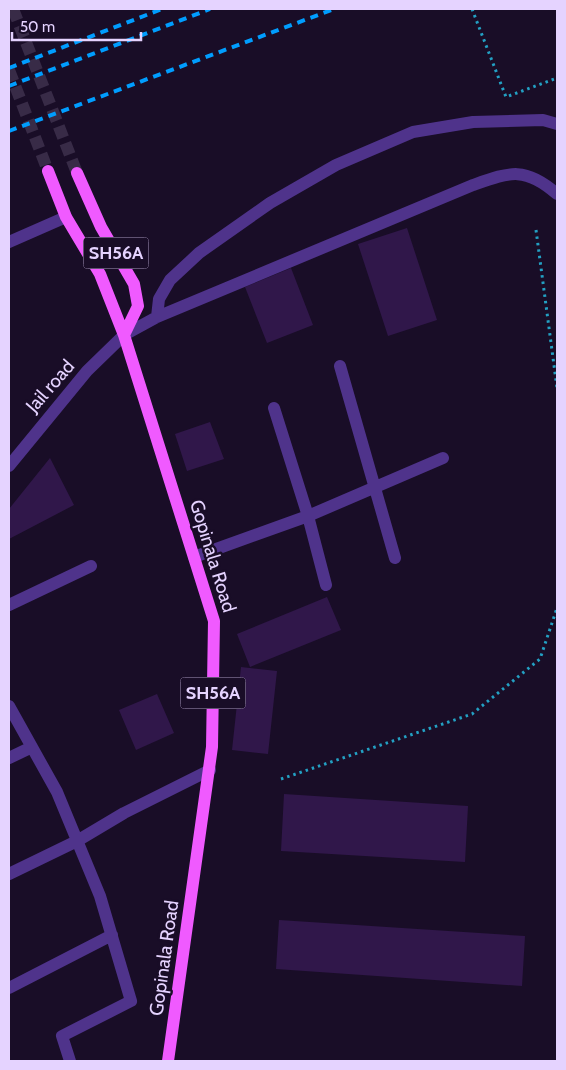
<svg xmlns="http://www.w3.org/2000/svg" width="566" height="1070" viewBox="0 0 566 1070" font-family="Cabin,sans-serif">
	<rect width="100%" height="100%" fill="#190d27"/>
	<path fill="#30174a" d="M407,228l30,92 -49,16 -30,-92z
		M291,268l22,57 -46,18 -22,-56z
		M210,422l14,37 -37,12 -12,-37z
		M50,458l24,47 -65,34v-30z
		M327,597l14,33 -91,37 -13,-33z
		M241,667l36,4 -9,83 -36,-4z
		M157,694l17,39 -38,17 -17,-40z
		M284,794l184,12 -3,56 -184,-11z
		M279,920l246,16 -3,50 -246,-17z"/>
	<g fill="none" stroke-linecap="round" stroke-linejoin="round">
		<path stroke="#382b47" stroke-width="12" stroke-dasharray="12 6" stroke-linecap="butt" d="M13,9l64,164
			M9,70l39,101"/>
		<path stroke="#23a0c3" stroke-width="3" stroke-dasharray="2.5 4" stroke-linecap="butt" d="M472,9l34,88 51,-19
			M536,230l21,158
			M281,779l191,-65 68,-55 17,-51"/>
		<path stroke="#4f338b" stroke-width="12" d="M9,242l57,-25
			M157,317l2,-18 11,-19 29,-27 71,-50 66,-38 77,-33 60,-10 70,-2 14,4
			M340,366l55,192
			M274,408l34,108 18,69
			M9,466l78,-95 37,-36 33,-18 316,-132c37,-13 52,-19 84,9
			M194,557l114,-41 135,-58
			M9,605l82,-39
			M9,706l48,86 43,104 31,105 -69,35 8,25
			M9,758l23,-11
			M9,874l68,-33 47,-28 86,-43
			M9,988l103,-53"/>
		<path stroke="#f05aff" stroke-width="12" d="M48,171l18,46 34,57 24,61 90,286 -2,126 -44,314
			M77,173l24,54 33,57 4,22 -14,29"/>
		<path stroke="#009dfe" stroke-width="4" stroke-dasharray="8 6" stroke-linecap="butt" d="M9,68l153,-59
			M9,86l201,-77
			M9,131l325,-122"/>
	</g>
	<g text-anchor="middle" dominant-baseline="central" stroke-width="5" stroke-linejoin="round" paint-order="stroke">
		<g fill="#190d27" stroke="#a898be" stroke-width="1">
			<rect x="83.5" y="237.5" width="65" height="31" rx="4"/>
			<rect x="180.5" y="677.5" width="65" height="31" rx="4"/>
		</g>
		<g font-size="18" font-weight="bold" fill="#e5d3ff">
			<text x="116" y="253">SH56A</text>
			<text x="213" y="693">SH56A</text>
		</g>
		<g font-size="19" fill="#e5d3ff" stroke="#190d27">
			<text transform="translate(50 386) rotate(-49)">Jail road</text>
			<text transform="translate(213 556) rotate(73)">Gopinala Road</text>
			<text transform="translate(164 958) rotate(-82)">Gopinala Road</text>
		</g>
	</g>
	<rect width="566" height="1070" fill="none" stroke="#e5d3ff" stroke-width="20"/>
	<path d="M12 32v8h129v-8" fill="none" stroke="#e5d3ff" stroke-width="2.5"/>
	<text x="20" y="32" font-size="15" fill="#e5d3ff" stroke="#190d27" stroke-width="4" paint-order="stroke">50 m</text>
</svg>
